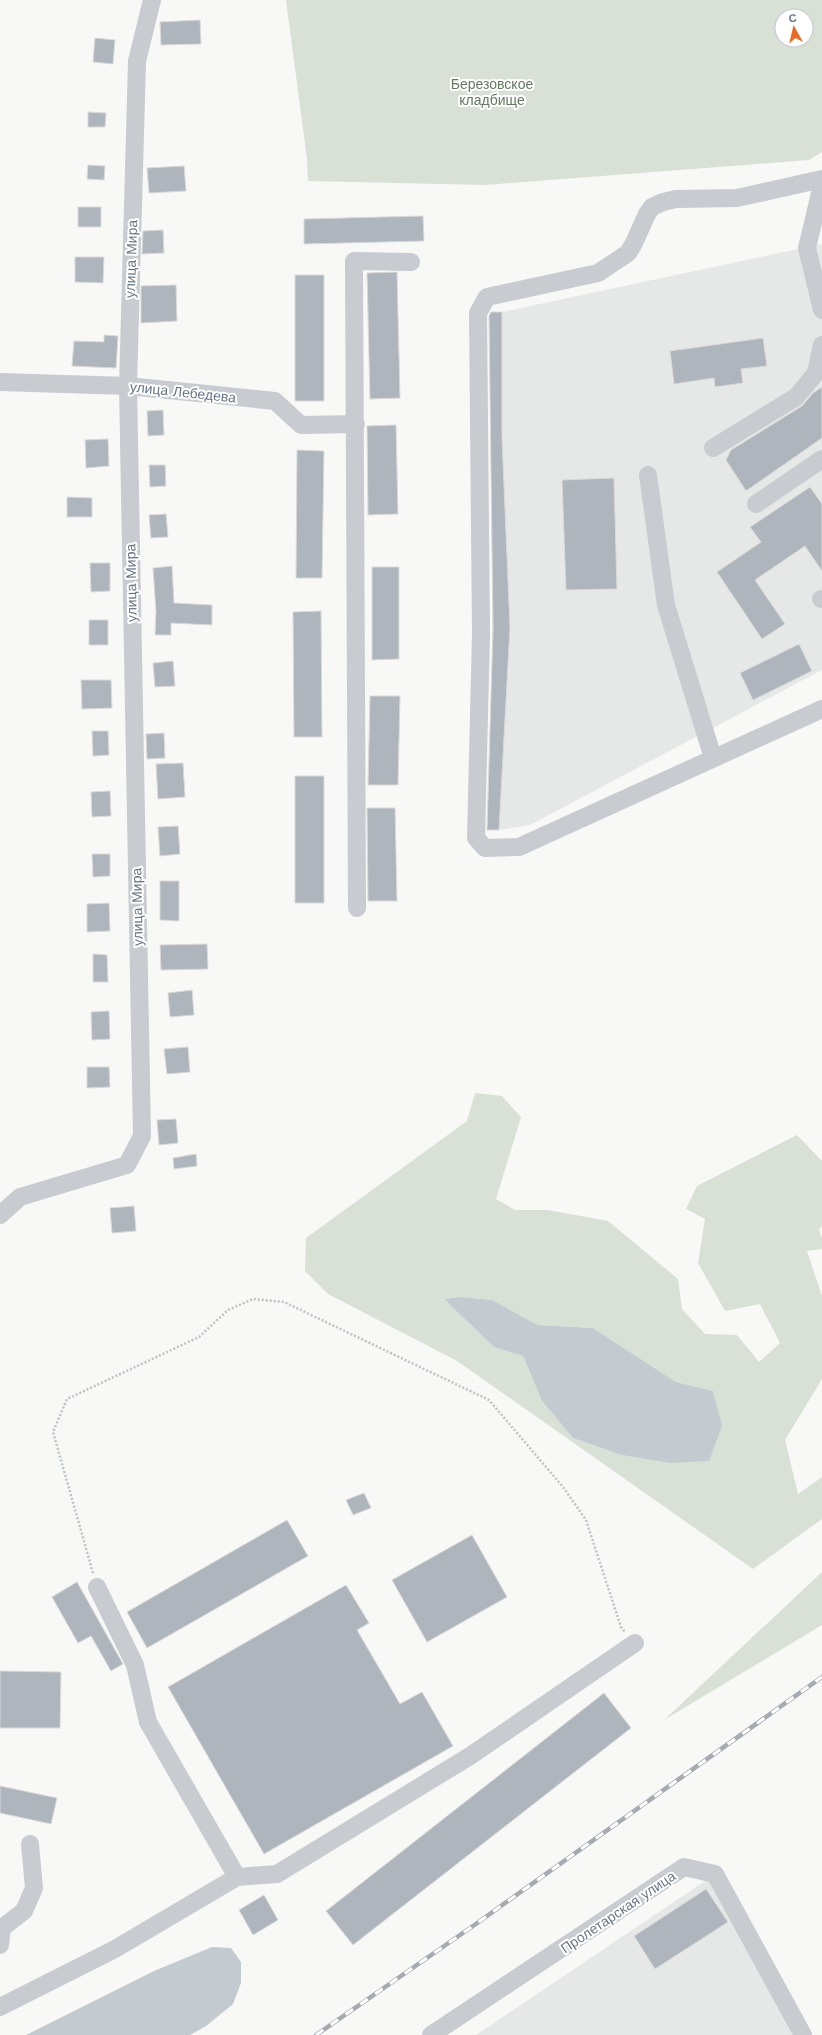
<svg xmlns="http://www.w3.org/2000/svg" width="822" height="2035" viewBox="0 0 822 2035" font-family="'Work Sans',sans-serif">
	<rect width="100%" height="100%" fill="#f8f8f6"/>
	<path fill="#e6e7e7" d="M822,244v426l-292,155 -31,5 3,-518z
		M708,1879l85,156h-317z"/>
	<path fill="#d9e0d6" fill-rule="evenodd" d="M286,0h536v152l-13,8 -324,25 -177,-4 -1,-22zM782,16h24v24h-24z
		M475,1093l27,3 19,21 -25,82 19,11h33l60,11 70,58 4,30 23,25 32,1 22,27 21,-19 -20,-39 -35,7 -27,-48 7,-44 -19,-10 11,-23 100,-51 25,26v65l-3,4 3,8v11l-15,2 15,45v83l-37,61 13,54 24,-17v42l-69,50 -296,-208 -129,-67 -23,-23 1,-33 161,-117zM461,1297l31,3 46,25 55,3 83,54 37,9 -44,72 -48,-8 -48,-17 -31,-37 -19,-45 -29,-9 -50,-48z
		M822,1572v53l-158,95z"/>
	<path fill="#c3cad0" d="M461,1297l31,3 46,25 55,3 83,54 37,9 9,35 -13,35 -40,2 -48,-8 -48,-17 -31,-37 -19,-45 -29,-9 -50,-48z
		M212,1947l19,1 10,14v21l-8,21 -27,22 -16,9h-164l128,-64z"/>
	<path fill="#afb5bc" stroke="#dadad8" d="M200,20l1,24 -40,1 -1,-23z
		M95,38l20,2 -2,24 -20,-2z
		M88,112l18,1 -1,14h-17z
		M88,165l17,1 -1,14 -17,-1z
		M184,166l2,25 -37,2 -2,-25z
		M78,207h23v20h-23z
		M423,216l1,25 -120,3v-25z
		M163,230l1,23 -22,1 1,-23z
		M75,257h29l-1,26 -28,-1z
		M397,272l3,126 -30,1 -3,-126z
		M295,275h29v126h-29z
		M176,285l1,36 -36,2v-37z
		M491,312h11v125l8,190 -11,203h-12l6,-202 -4,-312z
		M104,335l14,1 -2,32 -44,-2 2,-25 30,1z
		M763,338l4,28 -26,3 2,14 -28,4 -1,-9 -40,6 -4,-33z
		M822,387v51l-76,53 -20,-31 5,-10 71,-44 11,-13z
		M163,410l1,25 -16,1 -1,-25z
		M396,425l2,89 -30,1 -1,-89z
		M108,439l1,27 -23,2 -1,-28z
		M297,450l27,1 -2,127h-26z
		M149,465h16l1,21 -16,1z
		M614,478l3,111 -51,1 -4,-110z
		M810,487l12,17v67l-17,-25 -50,34 30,44 -23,15 -45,-67 44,-30 -11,-15z
		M67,497l25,1v19h-25z
		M166,514l2,23 -17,1 -2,-23z
		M90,563h20v28l-19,1z
		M172,566l2,37 38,2v20l-41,-2v12h-16l1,-23 -3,-44z
		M372,567h27v92l-27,1z
		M321,611l1,126h-28l-1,-125z
		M89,620h19v25h-19z
		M799,644l13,27 -59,29 -13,-27z
		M173,661l2,25 -20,1 -2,-24z
		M81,680h30l1,28 -30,1z
		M370,696h30l-2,89h-30z
		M92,731h16l1,24 -16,1z
		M164,733l1,25 -18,1 -1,-25z
		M183,763l2,34 -27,2 -2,-35z
		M295,776h29v127h-29z
		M110,791l1,25 -19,1 -1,-25z
		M367,808h28l2,93h-29z
		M178,826l2,28 -20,2 -2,-29z
		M92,854h18v22l-17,1z
		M160,881h19v40l-19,-1z
		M109,903l1,28 -23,1v-28z
		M207,944l1,25 -47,1 -1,-25z
		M93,954l14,1 1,27h-15z
		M192,990l2,25 -24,2 -2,-24z
		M109,1011l1,28 -18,1 -1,-28z
		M188,1047l2,25 -23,2 -3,-25z
		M87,1067h22l1,20 -23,1z
		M176,1119l2,24 -19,2 -2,-25z
		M196,1154l1,12 -23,3 -1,-11z
		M134,1206l2,25 -24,2 -2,-25z
		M364,1493l7,15 -18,7 -7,-15z
		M287,1520l21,36 -161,92 -20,-36z
		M472,1535l35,62 -80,45 -35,-62z
		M77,1582l46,82 -12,7 -20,-35 -13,7 -26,-46z
		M346,1585l23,38 -12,7 43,74 22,-12 31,54 -189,108 -96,-167z
		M0,1671l61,1 -1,56h-60z
		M604,1693l27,35 -278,217 -27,-34z
		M0,1786l57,12 -6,26 -51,-11z
		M706,1889l22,33 -73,47 -21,-33z
		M264,1895l14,25 -25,15 -14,-25z"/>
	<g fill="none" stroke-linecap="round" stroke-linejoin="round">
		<path stroke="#bfc2c4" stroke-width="2.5" stroke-dasharray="2 2" stroke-linecap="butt" d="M93,1573l-40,-141 14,-33 132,-62 29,-27 25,-11 31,3 205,98 74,87 23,33 35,107 4,5"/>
		<path stroke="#c8cbcf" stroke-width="18" d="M822,179l-85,19 -61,1 -13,3 -11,5 -5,7 -13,29 -6,10 -30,20 -111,24 -9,16 3,321 -5,204 9,10 34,-1 303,-138
			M822,185l-15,63 15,62
			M0,382l128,4 147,15 26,24 55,-1
			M713,448l83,-51 20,-24 6,-28
			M648,475l18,130 47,153
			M756,504l66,-45
			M821,599h1
			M357,908l-3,-647 57,1
			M0,1215l20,-18 107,-32 15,-29 -14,-750 9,-325 15,-61
			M237,1877l40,-3 193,-118 165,-113
			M0,1945l2,-17 22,-17 10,-23 -4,-44
			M0,2007l115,-58 122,-72 -89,-155 -13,-57 -38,-78
			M431,2035l253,-168 31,7 88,161"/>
		<defs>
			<path id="rail" d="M316,2035l157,-109 349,-249"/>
		</defs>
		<use href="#rail" stroke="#a6abb2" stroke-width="4.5"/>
		<use href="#rail" stroke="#fff" stroke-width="3" stroke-dasharray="9" stroke-linecap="butt"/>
	</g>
	<g text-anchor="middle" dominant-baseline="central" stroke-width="4" stroke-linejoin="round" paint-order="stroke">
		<g font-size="14" fill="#647962" stroke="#fff">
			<text x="492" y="84">Березовское<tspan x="492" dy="16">кладбище</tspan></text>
		</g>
		<g font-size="14" fill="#667587" stroke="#fff">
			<text transform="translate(131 259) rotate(-88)">улица Мира</text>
			<text transform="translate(183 392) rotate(6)">улица Лебедева</text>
			<text transform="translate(131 583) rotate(-91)">улица Мира</text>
			<text transform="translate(137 907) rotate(-91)">улица Мира</text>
			<text transform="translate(618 1912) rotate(-34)">Пролетарская улица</text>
		</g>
	</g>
	<g transform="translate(794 28) rotate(352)"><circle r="19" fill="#ffffff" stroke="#c2c8cf"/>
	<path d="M0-3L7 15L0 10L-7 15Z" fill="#e86a26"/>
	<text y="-6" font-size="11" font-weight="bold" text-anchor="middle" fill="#667587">С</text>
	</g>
</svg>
